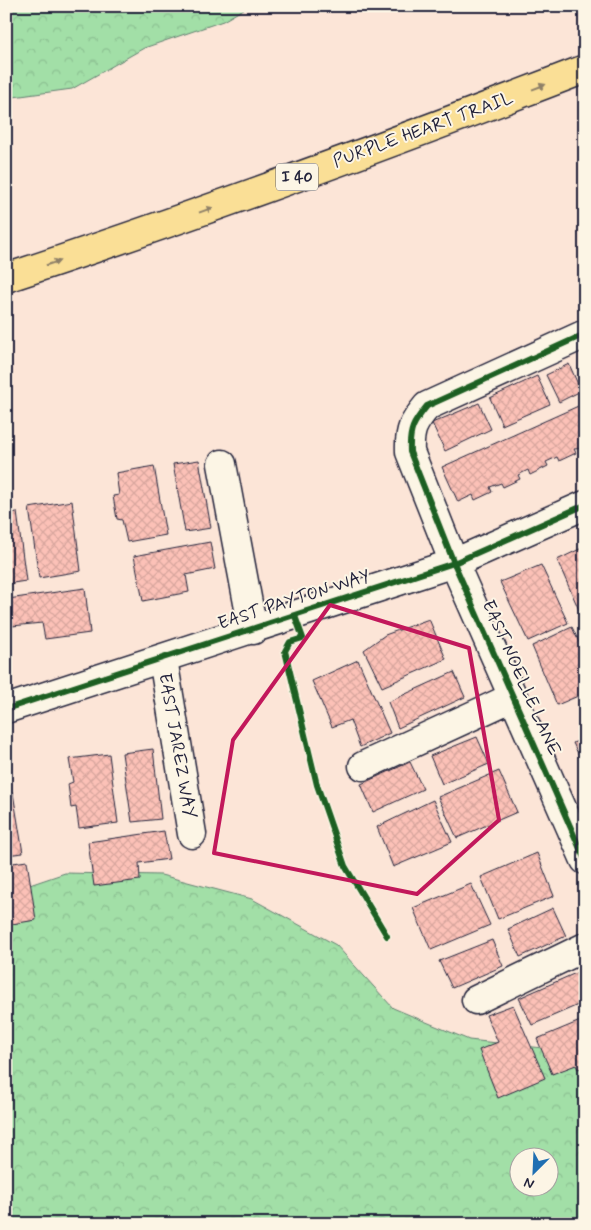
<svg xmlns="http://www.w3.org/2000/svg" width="591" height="1230" viewBox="0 0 591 1230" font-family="Mynerve,sans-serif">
	<defs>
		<pattern id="forest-crowns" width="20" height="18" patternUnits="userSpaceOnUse" patternTransform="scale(1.25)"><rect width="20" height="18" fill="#a2dfa7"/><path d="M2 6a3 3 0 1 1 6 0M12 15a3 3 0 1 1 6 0" fill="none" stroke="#8bbf91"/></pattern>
		<pattern id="building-cross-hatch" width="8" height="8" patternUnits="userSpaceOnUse" patternTransform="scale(1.25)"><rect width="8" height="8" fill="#fcc1b7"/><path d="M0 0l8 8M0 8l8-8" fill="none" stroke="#d8a69e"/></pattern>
	</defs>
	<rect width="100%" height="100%" fill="#fce5d7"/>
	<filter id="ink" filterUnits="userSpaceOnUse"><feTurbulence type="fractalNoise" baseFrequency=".02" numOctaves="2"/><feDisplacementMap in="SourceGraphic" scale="10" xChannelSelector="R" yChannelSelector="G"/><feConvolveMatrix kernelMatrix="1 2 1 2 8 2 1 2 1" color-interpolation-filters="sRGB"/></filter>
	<g filter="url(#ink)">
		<path fill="url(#forest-crowns)" stroke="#628071" fill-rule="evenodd" d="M6,6h243l-26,15 -79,27 -72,41 -66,9z
			M65,873l96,2 91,24 84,46 57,63 76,32 83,9 33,-11v186h-579v-331zM518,1158h30v30h-30z"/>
		<path fill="url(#building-cross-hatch)" stroke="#22223b" d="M569,364l12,27 -22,11 -13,-27z
			M537,376l13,28 -48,21 -12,-27z
			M479,403l12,26 -46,22 -13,-28z
			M585,403v45l-11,1 2,4 -17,8 -2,-4 -11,5 2,4 -18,9 -2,-5 -10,5 2,4 -17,8 -2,-4 -11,4 2,5 -17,8 -2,-5 -15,7 -16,-35z
			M199,460l12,68 -26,4 -12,-68z
			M154,466l12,69 -39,7 -5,-22 -5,-1 -4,-23 6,-1 -3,-22z
			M72,501l9,70 -42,7 -10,-70z
			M17,512l9,69 -20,3v-70z
			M210,542l5,27 -29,6 3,17 -46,9 -9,-45z
			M584,547l1,63 -5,2 -23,-52z
			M541,565l27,58 -40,18 -28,-59z
			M85,588l5,45 -45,6 -3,-16 -30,3 -4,-27z
			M429,619l17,40 -64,28 -18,-37 21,-15z
			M572,627l13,28v38l-28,12 -25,-59z
			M358,660l32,73 -30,14 -10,-27 -18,7 -20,-46z
			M454,672l11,25 -67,31 -10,-26z
			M477,737l12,27 -47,20 -12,-28z
			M585,738v30l-12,-25z
			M153,749l8,70 -29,3 -10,-69z
			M109,754l9,69 -39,5 -3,-21 -5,1 -3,-24 5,-2 -4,-23z
			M410,762l13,27 -50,23 -12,-28z
			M499,771l18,41 -60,26 -19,-41z
			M13,793l10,60 -17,2v-61z
			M433,800l19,42 -59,25 -16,-40z
			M164,831l5,28 -30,4 1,17 -46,6 -6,-44z
			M537,853l17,43 -56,23 -17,-42z
			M27,861l9,59 -30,5v-61z
			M471,884l19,41 -59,25 -18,-42z
			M553,908l13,28 -46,21 -12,-28z
			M492,940l11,26 -51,22 -13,-27z
			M585,969v33l-53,23 -13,-27z
			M513,1005l32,73 -47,20 -19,-48 19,-8 -12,-27z
			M585,1019v48l-7,2 -2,-4 -24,9 -15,-35z"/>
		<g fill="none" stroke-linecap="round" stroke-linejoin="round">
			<defs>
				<path id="minor" d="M585,334l-158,72c-14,17 -18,24 -17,46l44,111 131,297
					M222,464l31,166
					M163,659l29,175
					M6,709l448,-146 131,-58
					M363,766l150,-69
					M476,1000l109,-53"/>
				<path id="highway" d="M6,278c195,-64 387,-135 579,-209"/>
			</defs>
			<use href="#minor" stroke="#22223b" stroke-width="31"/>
			<use href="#highway" stroke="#22223b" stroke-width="31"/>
			<use href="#minor" stroke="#fcf5e5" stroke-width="28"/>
			<use href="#highway" stroke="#fadf96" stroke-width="28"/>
			<defs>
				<path id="cycleway" d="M585,334l-158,72c-14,17 -18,24 -17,46l44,111 131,297
					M295,616l8,22 -13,4 -5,9 32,134 28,81 42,70
					M6,709l448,-146 131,-58"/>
			</defs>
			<use href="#cycleway" stroke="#fcf5e5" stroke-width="9"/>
			<use href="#cycleway" stroke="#1b5e20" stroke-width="6"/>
		</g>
		<defs><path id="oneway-solid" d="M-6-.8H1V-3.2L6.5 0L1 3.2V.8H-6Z" transform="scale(1.25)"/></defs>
		<g fill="#8e8068">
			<use href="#oneway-solid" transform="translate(539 87) rotate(-21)"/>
			<use href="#oneway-solid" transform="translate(206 210) rotate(-20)"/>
			<use href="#oneway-solid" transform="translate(53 263) rotate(-18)"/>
		</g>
	</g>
	<path fill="none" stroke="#c2185b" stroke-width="4" stroke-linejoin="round" d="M330,605l139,43 30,172 -82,74 -203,-41 19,-113z"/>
	<g text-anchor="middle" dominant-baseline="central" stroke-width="4" stroke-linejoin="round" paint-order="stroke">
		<rect fill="#fcf5e5" stroke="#63616e" stroke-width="1" x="276" y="163.5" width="42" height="27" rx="4"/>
		<g font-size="16" font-weight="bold" fill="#22223b">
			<text x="297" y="177">I 40</text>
		</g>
		<g font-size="18" fill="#22223b" stroke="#fcf5e5">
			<text transform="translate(423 130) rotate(-20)">PURPLE HEART TRAIL</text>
			<text transform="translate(294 600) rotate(-18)">EAST PAYTON WAY</text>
			<text transform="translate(521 678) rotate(66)">EAST NOELLE LANE</text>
			<text transform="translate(177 746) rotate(80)">EAST JAREZ WAY</text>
		</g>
	</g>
	<rect width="591" height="1230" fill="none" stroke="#fcf5e5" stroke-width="25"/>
	<rect x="12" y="12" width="566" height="1205" fill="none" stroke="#22223b" stroke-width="2" filter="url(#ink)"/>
	<g transform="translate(534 1172) rotate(204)"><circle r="24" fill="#fcf5e5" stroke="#a5a1a1"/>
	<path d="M0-4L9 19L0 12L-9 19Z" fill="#1f6fb2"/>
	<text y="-8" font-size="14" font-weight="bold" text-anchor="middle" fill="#22223b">N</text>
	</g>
</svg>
